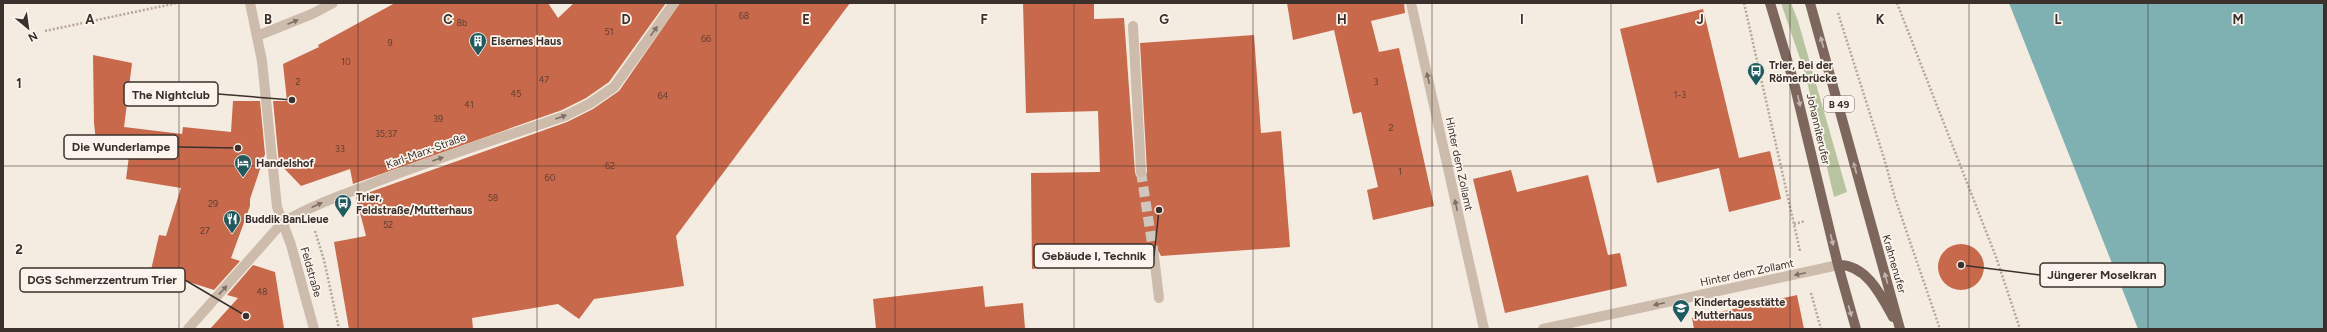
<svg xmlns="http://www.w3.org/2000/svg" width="2327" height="332" viewBox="0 0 2327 332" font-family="Figtree,sans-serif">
	<rect width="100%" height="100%" fill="#f4ebe1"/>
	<path fill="#b8c4a0" d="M1781,3h10l7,18 49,171 -13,5 -29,-124z"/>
	<path fill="#7fb0b2" d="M2009,3h315v326h-186z"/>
	<path fill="#c8694b" d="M395,3h153l10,15 16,-15h92l-57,79 -23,16 -24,12 -209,74 -3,-15 -49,17 -22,-23 -6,-62h14l-4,-37 36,-17 -1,-2z
		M680,3h170l-174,233 8,50 -90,13 -15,20 -21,-15 -86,14 1,11h-124l-15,-87 32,-6 -10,-39 211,-75 26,-13 26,-18z
		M1023,3h71v16l30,-1 11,154 1,4 5,2 4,-1 2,-5 -7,-129 114,-8 7,98 20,-2 9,116 -129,9 -2,-4 -5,-2 -4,1 -2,6 -116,12 -1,-96 69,-1 -2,-61 -72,2z
		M1287,3h117l1,10 -34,8 8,31 20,-4 35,158 -61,14 -6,-30 11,-3 -17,-75 -8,2 -19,-84 -41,10z
		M1703,9l36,149 31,-7 11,48 -52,13 -10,-44 -62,15 -37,-154z
		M93,55l39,8 -8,64 58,7 1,-7 48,5 2,-31h27l5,53 -15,45v7l-19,52 9,3 -26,29 -63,-20 8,-35 7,1 15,-48 -55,-9 3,-23 -32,-5 -3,-28z
		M1511,170l6,22 71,-17 20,80 12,-2 7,33 -122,27 -32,-134z
		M1938 267a23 23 0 1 1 46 0a23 23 0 1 1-46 0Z
		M253,265l22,7 9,57h-74l28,-31 -11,-3z
		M983,286l2,21 38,-4 2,26h-149l-3,-30z
		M1797,295l7,34h-110l-2,-11z"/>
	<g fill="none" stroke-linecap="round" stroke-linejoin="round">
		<path stroke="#cfc6bd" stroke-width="10" stroke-dasharray="10 5" stroke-linecap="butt" d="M1141,172l13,84"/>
		<path stroke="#b9a596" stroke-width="2.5" stroke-dasharray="2 2" stroke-linecap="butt" d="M1744,3l56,248
			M1897,3l99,254 24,72
			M1838,13l46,145 11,40 45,131
			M45,31l132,-28
			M1794,224l11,-3
			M315,231l9,29 15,69
			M1811,293l10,36"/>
		<path stroke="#cdbbac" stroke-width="10" d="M250,3l12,58 15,146 14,38 23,84
			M1411,3l73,326
			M1133,26l8,146
			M257,36l55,-22 21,-11
			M1154,256l5,42
			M188,329l94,-106c26,-16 55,-26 84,-37 65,-26 132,-47 199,-70l24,-12 25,-17 60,-84
			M1543,329l295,-64"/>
		<path stroke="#7d675c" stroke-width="10" d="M1770,3l24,80 44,182 18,64
			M1810,3l90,326
			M1838,265c28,-1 43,30 55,52"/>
	</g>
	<defs><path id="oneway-solid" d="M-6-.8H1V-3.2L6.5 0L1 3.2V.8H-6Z"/></defs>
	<g fill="#7d6f65">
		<use href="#oneway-solid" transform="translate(293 22) rotate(-23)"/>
		<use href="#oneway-solid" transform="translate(654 31) rotate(-54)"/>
		<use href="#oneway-solid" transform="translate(1428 78) rotate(-103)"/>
		<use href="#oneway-solid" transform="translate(561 117) rotate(-20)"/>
		<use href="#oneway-solid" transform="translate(438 159) rotate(-19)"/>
		<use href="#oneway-solid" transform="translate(317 205) rotate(-24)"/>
		<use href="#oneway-solid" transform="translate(1456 205) rotate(-102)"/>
		<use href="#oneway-solid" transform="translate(1800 274) rotate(168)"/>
		<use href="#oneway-solid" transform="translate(223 290) rotate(-47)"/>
		<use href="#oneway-solid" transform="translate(1659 304) rotate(168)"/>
	</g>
	<g fill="#c2b5ac">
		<use href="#oneway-solid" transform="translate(1822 42) rotate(-105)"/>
		<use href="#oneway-solid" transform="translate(1799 101) rotate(77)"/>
		<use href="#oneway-solid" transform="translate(1855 168) rotate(-105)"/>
		<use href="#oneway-solid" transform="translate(1832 240) rotate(76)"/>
		<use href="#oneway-solid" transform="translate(1886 278) rotate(-106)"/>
		<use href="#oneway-solid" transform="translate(1850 311) rotate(74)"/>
	</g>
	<path fill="none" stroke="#3b302b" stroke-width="1" stroke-opacity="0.55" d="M179,3v326M358,3v326M537,3v326M716,3v326M895,3v326M1074,3v326M1253,3v326M1432,3v326M1611,3v326M1790,3v326M1969,3v326M2148,3v326M3,166h2321"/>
	<defs>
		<symbol id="building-pin" viewBox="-11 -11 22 30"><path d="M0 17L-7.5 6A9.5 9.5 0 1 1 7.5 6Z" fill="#1f5a5e" stroke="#fbf5ee"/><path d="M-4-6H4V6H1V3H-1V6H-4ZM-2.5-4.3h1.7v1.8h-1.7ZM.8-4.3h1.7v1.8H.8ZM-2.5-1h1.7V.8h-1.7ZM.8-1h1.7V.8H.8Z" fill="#fff"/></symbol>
		<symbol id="bus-pin" viewBox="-11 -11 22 30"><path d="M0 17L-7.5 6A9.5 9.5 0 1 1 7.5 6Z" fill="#1f5a5e" stroke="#fbf5ee"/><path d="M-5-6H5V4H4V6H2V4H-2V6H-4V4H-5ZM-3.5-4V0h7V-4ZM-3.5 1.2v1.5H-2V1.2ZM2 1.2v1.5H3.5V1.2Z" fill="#fff"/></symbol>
		<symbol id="hotel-pin" viewBox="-11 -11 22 30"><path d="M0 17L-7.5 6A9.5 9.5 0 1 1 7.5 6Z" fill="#1f5a5e" stroke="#fbf5ee"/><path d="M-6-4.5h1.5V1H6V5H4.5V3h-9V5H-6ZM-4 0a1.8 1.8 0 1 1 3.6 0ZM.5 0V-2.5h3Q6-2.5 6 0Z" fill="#fff"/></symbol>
		<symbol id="restaurant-pin" viewBox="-11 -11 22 30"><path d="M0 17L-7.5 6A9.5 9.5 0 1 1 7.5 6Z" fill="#1f5a5e" stroke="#fbf5ee"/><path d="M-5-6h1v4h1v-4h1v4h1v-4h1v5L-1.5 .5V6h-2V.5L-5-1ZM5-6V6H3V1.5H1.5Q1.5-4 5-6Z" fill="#fff"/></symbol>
		<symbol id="school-pin" viewBox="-11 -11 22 30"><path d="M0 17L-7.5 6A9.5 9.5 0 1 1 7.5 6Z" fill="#1f5a5e" stroke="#fbf5ee"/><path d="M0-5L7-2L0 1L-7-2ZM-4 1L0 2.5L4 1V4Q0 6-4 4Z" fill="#fff"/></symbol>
	</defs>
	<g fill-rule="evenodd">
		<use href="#building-pin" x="468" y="31" width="20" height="27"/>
		<use href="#bus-pin" x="1746" y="61" width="20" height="27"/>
		<use href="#hotel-pin" x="233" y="153" width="20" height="27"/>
		<use href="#bus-pin" x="333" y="193" width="20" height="27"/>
		<use href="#restaurant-pin" x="222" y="209" width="20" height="27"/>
		<use href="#school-pin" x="1671" y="298" width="20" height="27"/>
	</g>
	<g text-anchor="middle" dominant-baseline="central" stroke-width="3.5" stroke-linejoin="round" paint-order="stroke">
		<g font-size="9" fill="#5e3e33">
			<text x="744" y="15">68</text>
			<text x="462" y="22">8b</text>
			<text x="609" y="31">51</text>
			<text x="706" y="38">66</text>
			<text x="390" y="42">9</text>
			<text x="346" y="61">10</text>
			<text x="544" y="79">47</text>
			<text x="298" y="81">2</text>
			<text x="1376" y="81">3</text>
			<text x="516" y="93">45</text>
			<text x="1680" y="94">1-3</text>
			<text x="663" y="95">64</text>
			<text x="469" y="104">41</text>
			<text x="438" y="118">39</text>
			<text x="1391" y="127">2</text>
			<text x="386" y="133">35;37</text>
			<text x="340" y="148">33</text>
			<text x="610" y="165">62</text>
			<text x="1400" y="171">1</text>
			<text x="550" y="177">60</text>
			<text x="493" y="197">58</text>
			<text x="213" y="203">29</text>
			<text x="388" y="224">52</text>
			<text x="205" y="230">27</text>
			<text x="262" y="291">48</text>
		</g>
		<rect fill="#fbf5ee" stroke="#756b66" stroke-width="1" x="1824" y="96" width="30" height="16" rx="3"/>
		<g font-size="10" font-weight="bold" fill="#3b302b">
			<text x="1839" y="104">B 49</text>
		</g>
		<g font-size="11" font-weight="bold" fill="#3b302b" stroke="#fbf5ee" text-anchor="start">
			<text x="491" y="41">Eisernes Haus</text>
			<text x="1769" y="65">Trier, Bei der<tspan x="1769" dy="13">Römerbrücke</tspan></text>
			<text x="256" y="163">Handelshof</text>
			<text x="356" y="197">Trier,<tspan x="356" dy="13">Feldstraße/Mutterhaus</tspan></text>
			<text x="245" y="219">Buddik BanLieue</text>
			<text x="1694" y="302">Kindertagesstätte<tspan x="1694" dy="13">Mutterhaus</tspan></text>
		</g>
		<g font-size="11" fill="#3b302b" stroke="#fbf5ee">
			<text transform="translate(1818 129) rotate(77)">Johanniterufer</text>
			<text transform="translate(426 151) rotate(-20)">Karl-Marx-Straße</text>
			<text transform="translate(1459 164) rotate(78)">Hinter dem Zollamt</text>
			<text transform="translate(1894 264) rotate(74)">Krahnenufer</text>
			<text transform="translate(311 272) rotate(74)">Feldstraße</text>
			<text transform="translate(1747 273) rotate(-12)">Hinter dem Zollamt</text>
		</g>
	</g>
	<g font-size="13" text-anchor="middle" font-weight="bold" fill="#3b302b" stroke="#fbf5ee" stroke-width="3.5" stroke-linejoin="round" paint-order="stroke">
		<text x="90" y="24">A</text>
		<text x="268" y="24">B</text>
		<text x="448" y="24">C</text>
		<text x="626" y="24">D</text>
		<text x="806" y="24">E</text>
		<text x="984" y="24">F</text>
		<text x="1164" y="24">G</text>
		<text x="1342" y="24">H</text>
		<text x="1522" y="24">I</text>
		<text x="1700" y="24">J</text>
		<text x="1880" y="24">K</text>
		<text x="2058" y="24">L</text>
		<text x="2238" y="24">M</text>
		<text x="19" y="88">1</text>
		<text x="19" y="254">2</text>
	</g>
	<path fill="none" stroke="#3b302b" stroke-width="1.5" d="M292 100L218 94M238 148L178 147M1159 210L1154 256M1961 265L2040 275M246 316L185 280"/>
	<g fill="#3b302b" stroke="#fbf5ee" stroke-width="1.5">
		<circle cx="292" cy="100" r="4"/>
		<circle cx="238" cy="148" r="4"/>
		<circle cx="1159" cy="210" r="4"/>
		<circle cx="1961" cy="265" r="4"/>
		<circle cx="246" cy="316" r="4"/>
	</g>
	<g fill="#fbf5ee" stroke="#3b302b" stroke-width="1.5">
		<rect x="124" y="82" width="94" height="24" rx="4"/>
		<rect x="64" y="135" width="114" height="24" rx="4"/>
		<rect x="1034" y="244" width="120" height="24" rx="4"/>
		<rect x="2040" y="263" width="125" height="24" rx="4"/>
		<rect x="20" y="268" width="165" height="24" rx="4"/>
	</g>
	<g font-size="12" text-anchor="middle" font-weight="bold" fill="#3b302b">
		<text x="171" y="99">The Nightclub</text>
		<text x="121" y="151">Die Wunderlampe</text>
		<text x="1094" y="260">Gebäude I, Technik</text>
		<text x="2102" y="279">Jüngerer Moselkran</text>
		<text x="102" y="284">DGS Schmerzzentrum Trier</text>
	</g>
	<rect width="2327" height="332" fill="none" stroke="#3b302b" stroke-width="8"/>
	<g transform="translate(28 28) rotate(151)" stroke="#fbf5ee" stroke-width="3" paint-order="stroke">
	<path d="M0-3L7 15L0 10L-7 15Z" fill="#3b302b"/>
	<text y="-6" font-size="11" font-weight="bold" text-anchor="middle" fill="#3b302b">N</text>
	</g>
</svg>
